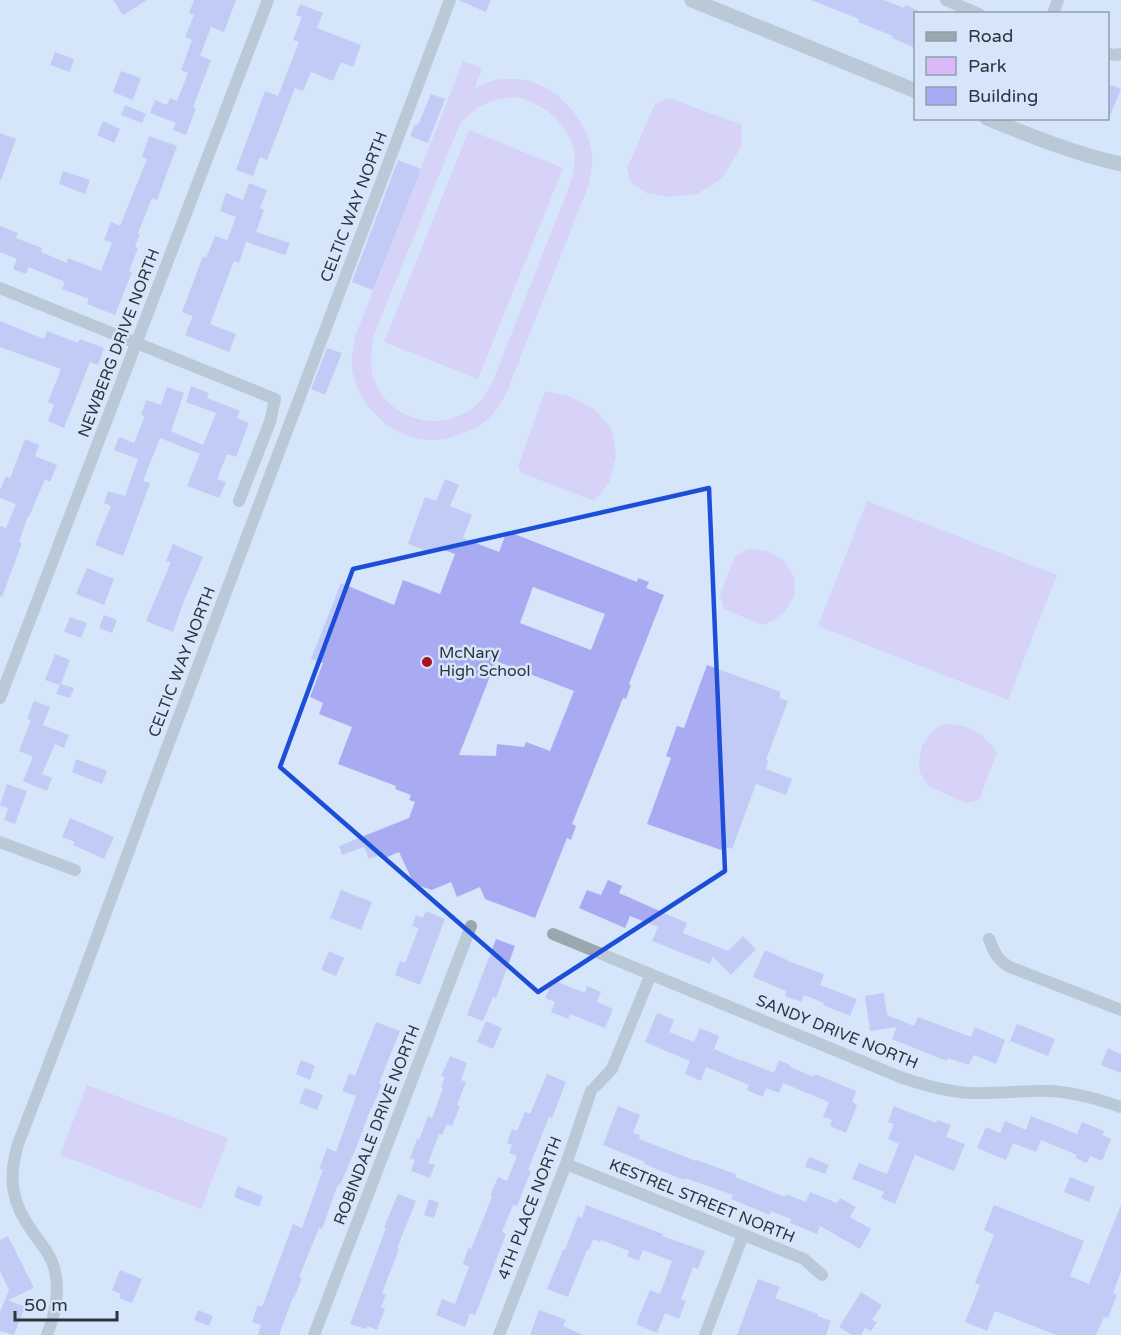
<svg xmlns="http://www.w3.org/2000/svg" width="1121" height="1335" viewBox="0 0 1121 1335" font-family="'Varela Round',sans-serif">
	<rect width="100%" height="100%" fill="#d6e5fa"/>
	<path fill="#d9baf6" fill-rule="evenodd" d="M463,61l19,7 -8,21c5,-2 11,-6 17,-8 36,-8 66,7 87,37 7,11 13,24 14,38 1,9 -2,19 -3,28l-83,210c-5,9 -11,19 -19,26 -7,6 -16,10 -24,13 -35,16 -71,3 -94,-26 -7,-9 -14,-22 -16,-33 -3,-13 0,-24 2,-37zM516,97c29,7 55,28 59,59 0,7 -2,16 -3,23l-79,202c-5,9 -11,20 -19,26 -40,32 -102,6 -103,-46 0,-8 1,-16 2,-24l86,-211c15,-20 32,-27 57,-29z
		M669,98l73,27 -1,22 -19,31 -25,16 -28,3 -23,-4 -16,-12 -3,-13 28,-64z
		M469,130l94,38 -85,211 -94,-37z
		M545,391l24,5 25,13 18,20 4,27 -7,27 -15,18 -72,-28 -4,-6z
		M867,501l190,74 -49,125 -190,-74z
		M748,549l20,2 16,10 11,17 -1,18 -8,14 -12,10 -12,5 -38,-16 -4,-14 15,-39z
		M944,724c26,0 38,8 53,29l-18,47 -14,3 -36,-17 -9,-13 -1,-10 3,-17 8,-13z
		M87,1085l141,53 -27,71 -141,-54z"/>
	<path fill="#a9abf2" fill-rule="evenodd" d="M113,0h34l-24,15z
		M194,0h42l-12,32 -13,-5 -11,29 11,4 -18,47 3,1 -10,27 -13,-5 3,-7 -26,-10 5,-13 12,5 3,-7 7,3 11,-28 -7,-3 11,-30 -7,-3 9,-22 -5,-2z
		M458,0h33l-5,12z
		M811,0h73l20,8 2,-3 13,6 -1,3h-3v34l-23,-10 1,-2 -35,-14 1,-3z
		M300,4l23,9 -6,15 44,17 -8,22 -12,-5 -8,19 -22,-9 -8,19 -8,-3 -28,72 -7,-3 -7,19 -17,-6 29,-79 13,5 21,-54 -6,-2 9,-23 -6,-2z
		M55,52l19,7 -4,13 -20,-7z
		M121,71l20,7 -8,22 -20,-8z
		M1111,85l10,4 -13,32 -1,-27z
		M431,94l14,5 -17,44 -18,-7 5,-12 3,1z
		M125,105l21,9 -4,9 -21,-8z
		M103,121l17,8 -6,14 -17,-8z
		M0,133l16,6 -15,41 -1,-1z
		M149,136l28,10 -20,54 -5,-2 -14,35 2,1 -5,13 3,1 -9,23 3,1 -17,43 -28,-11 2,-5 -27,-10 3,-7 -36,-15 -3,7 -13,-5 4,-10 -17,-7v-26l18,7 -2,5 26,10 -1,4 26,11 1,-5 33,13 11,-28 -8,-3 7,-18 9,4 27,-67 -5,-2z
		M398,160l23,9 -48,121 -21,-8z
		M63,171l27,9 -5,14 -26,-10z
		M249,183l18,7 -7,18 4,2 -8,22 34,11 -5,12 -39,-13 -7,21 -5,-2 -24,63 26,10 -7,18 -44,-17 8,-19 -11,-4 21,-56 3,2 9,-22 12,4 9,-23 -16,-6 6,-18 17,7z
		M0,321l44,18 3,-8 31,12 2,-4 24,9 -6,17 -8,-3 -26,66 -16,-7 6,-16 -6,-3 13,-33 -61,-22z
		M327,348l15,5 -17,42 -14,-6z
		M191,386l18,7 -2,5 33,13 -3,7 12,5 -13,34 -9,-3 -10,25 9,3 -7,16 -32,-12 13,-32 -40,-16 -17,43 7,2 -27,73 -28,-11 16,-39 -7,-3 4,-12 17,5 13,-37 -24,-9 5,-13 15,6 11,-27 -4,-1 5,-15 15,5 6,-18 17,6 -13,38 32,14 13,-32 -30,-11z
		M25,439l14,6 -4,11 22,9 -7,17 -5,-3 -16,38 -1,-1 -9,26 3,1 -20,54 -2,-1v-70l6,2 10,-24 -16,-6v-8l6,-14 4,2z
		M445,479l14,6 -9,21 22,9 -9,23 36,14 8,-21 130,51 1,-4 11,4 -3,6 18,7 -35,89 2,1 -5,14 -3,-1 -51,126 4,2 -5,14 -4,-2 -32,80 -50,-19 -5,-12 -23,10 -6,-15 -19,8 -18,-6 -15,-32 -14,6 -2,-4 -14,5 -5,-12 -22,8 -3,-9 70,-28 6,-16 -6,-2 2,-5 -16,-6 1,-3 -58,-22 14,-37 -33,-13 4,-11 -13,-6 13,-34 -12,-4 30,-76 53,22 9,-25 37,14 15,-40 -14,-5 -9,4 -24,-9 17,-47 11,4zM533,587l72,27 -14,36 -71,-27zM496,661l78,30 -24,60 -24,-9 -2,5 -27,-3 -1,12 -37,-1z
		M173,544l30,13 -19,44 -11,31 -27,-11 25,-59 -5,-1z
		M87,568l27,11 -10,26 -28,-11z
		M104,615l13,5 -5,13 -13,-5z
		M70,617l17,6 -6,15 -17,-6z
		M55,654l15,6 -9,24 13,4 -4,10 -14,-4 4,-9 -15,-5z
		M707,665l74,27 -2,6 9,3 -22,59 2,1 -2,8 26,10 -6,16 -30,-11 -24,65 -9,-3 -2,4 -74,-26 24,-66 -5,-2 11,-30 7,2z
		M34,701l16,6 -7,18 26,10 -5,13 -9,-4 -13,30 10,4 -5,13 -24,-10 10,-24 -14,-6 12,-31 -4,-1z
		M76,759l31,12 -5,13 -30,-12z
		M7,784l20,7 -12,33 -11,-4 4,-12 -8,-3z
		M70,818l44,19 -10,22 -31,-14 2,-3 -13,-5z
		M608,880l14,6 -3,7 68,30 -4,10 45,18 15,-15 13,13 -25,26 -18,-18 -3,7 -58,-23 6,-14 -28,-11 -5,12 -46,-20 8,-18 14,5z
		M341,890l31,12 -11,28 -31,-12z
		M426,911l19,8 -25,66 -25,-10 5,-14 5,2 14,-35 -7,-2 4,-11 7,3z
		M496,939l19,7 -19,52 -3,-1 -10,24 -16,-6z
		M765,950l26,12 33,12 -4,11 37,14 -7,17 -27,-11 1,-2 -20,-8 -3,7 -16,-6 1,-5 -33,-14z
		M329,951l15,7 -8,18 -15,-6z
		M553,980l32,13 2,-7 14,6 -4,10 16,7 -8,19 -35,-14 -2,5 -17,-7 4,-10 -10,-4z
		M884,993l3,22 27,11 4,-9 53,20 4,-10 30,13 -9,24 -22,-9 -5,10 -21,-7 -1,3 -55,-22 5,-12 -27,4 -5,-35z
		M657,1013l17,7 -5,12 25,10 6,-14 19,8 -5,13 28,12v-1l32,13 5,-13 11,5v2l24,10 1,-3 41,17 -4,11 5,3 -11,28 -16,-7 2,-6 -9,-3 6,-15 -46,-19 -4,10 -13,-5 -3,9 -16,-7 2,-5 -43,-18 -5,14 -16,-7 5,-13 -45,-19z
		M486,1021l16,7 -9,21 -16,-7z
		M376,1022l24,9 -21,52 3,1 -10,24h-1l-15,40 -16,37 -2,-1 -16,45 -3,-1 -20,49 3,1 -8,20 -1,-1 -14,38h-21l3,-10 -9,-3 6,-17 4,2 31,-83 9,4 21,-58 -4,-1 8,-21 9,4 20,-56 -14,-5 7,-17 6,2z
		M1017,1024l38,15 -7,17 -38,-15z
		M1108,1048l13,6v19l-20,-8z
		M450,1056l17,7 -6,17 5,2 -9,23 3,1 -8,20 -5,-2 -5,11 -3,-1 -11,29 7,2 -5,13 -19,-7 4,-11 -5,-2 7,-19 2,1 9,-24 4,2 11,-30 -2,-1 4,-10 -4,-1z
		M301,1060l14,6 -5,14 -14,-6z
		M547,1074l19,8 -14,36 -3,-1 -21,53 3,1 -14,35 -4,-1 -11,27 4,2 -22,59 -9,22 -5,-2 -5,14 -29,-12 6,-16 13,5 14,-37 -6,-3 5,-16 3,1 21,-52 -2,-1 8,-19 9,4 10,-25 -8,-3 3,-8 -5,-2 5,-14 5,2 8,-19 5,2z
		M305,1088l18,7 -6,15 -18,-7z
		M618,1106l22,9 -7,18 7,2 -1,4 57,22v-1l40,14 -1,3 50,20 1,-3 20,8 4,-10 27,11 3,-5 16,9 -6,10 21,12 -11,20 -40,-23 -3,8 -27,-11 1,-4 -20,-8 -1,4 -39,-16 2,-4 -48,-17 -1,2 -40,-16 1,-2 -42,-17z
		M894,1106l42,17 2,-3 13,5 -5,12 19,7 -11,27 -39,-16 -20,49 -14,-6 3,-6 -32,-13 7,-16 28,11 12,-30 -11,-5 6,-15 -6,-2z
		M1031,1116l46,18 5,-12 22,9 -2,4 9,4 -9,22 -12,-5 -3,7 -12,-5 2,-3 -36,-15 -5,12 -23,-9 -7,17 -29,-12 9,-21 14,6 5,-12 21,9z
		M809,1157l20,8 -4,9 -20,-7z
		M1070,1177l25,10 -6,15 -25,-10z
		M238,1186l25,10 -4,11 -25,-10z
		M398,1194l18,7 -19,47 2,1 -17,44 4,1 -5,13 4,2 -8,21 -9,-4 -2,3 -16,-5 36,-96 -2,-1z
		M429,1199l10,4 -5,15 -10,-3z
		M586,1205l77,29 -1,2 43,15 -7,18 -5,-2 -12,32 5,2 -7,18 -14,-6 -8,20 -21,-9 14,-34 10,4 12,-33 -29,-11 -4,11 -12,-5 2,-5 -28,-11 -1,2 -7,-3 -4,11h-2l-19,47 -21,-8 16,-39h2l13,-34 4,2z
		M994,1205l90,36 -14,35 19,8 32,-79v67l-8,21 4,2 -9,23 -4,-1 -8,18h-40l-61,-24 -8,20 -22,-9 15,-37 -5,-2 19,-48 -10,-5z
		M8,1236l26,52 -26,12 17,7 -11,28 -14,-4v-19l9,-22 -9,-19v-31z
		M120,1270l22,9 -10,24 -13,-5 2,-4 -9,-4z
		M758,1279l22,8 -5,11 43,16 -1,2 14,5 -5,14h-89z
		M861,1292l21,13 -10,15 5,2 -6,9 -6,-3 -4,7h-9l-13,-8z
		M198,1310l15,6 -4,10 -15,-6z
		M539,1310l27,10 -3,6 20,9h-53z"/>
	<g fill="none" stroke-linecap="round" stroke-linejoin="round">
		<path stroke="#9aa7af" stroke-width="12" d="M946,0l33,14
			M1053,14l5,-14
			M1108,54l7,1 6,-1
			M0,288l275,111 -5,23 -31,79
			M0,698l268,-698
			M0,842l75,28
			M553,934l347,143c24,8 47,15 72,16 26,1 52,-3 78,-2 25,1 48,8 71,16
			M989,939c5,13 9,22 21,28l111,43
			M596,1086l16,-17 39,-95
			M566,1164l238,95 18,16
			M47,1335c8,-20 13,-42 8,-64 -3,-15 -14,-27 -23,-40 -21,-29 -24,-53 -14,-87l63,-164 75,-203 294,-777
			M314,1335l157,-409
			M499,1335l67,-171 25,-73
			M705,1335l38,-100"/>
		<path stroke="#9aa7af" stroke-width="15" d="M692,0l224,91
			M987,118c44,18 88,36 134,46"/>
	</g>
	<path d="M0 0H1121V1335H0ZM709,488l16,383 -187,121 -258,-225 73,-198z" fill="#d6e5fa" fill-opacity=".55" fill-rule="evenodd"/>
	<path fill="none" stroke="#1d4ed8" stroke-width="4.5" stroke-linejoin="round" d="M709,488l16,383 -187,121 -258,-225 73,-198z"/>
	<circle fill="#a81221" stroke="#d6e5fa" stroke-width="2" cx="427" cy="662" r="6"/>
	<g text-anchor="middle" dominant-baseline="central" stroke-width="5" stroke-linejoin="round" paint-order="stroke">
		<g font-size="16" fill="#2c343e" stroke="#d6e5fa">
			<text transform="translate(354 207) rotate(-69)">CELTIC WAY NORTH</text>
			<text transform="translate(119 343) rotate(-69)">NEWBERG DRIVE NORTH</text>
			<text transform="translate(182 662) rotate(-69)">CELTIC WAY NORTH</text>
			<text transform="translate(837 1032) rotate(22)">SANDY DRIVE NORTH</text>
			<text transform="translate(377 1125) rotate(-69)">ROBINDALE DRIVE NORTH</text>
			<text transform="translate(702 1201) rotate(22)">KESTREL STREET NORTH</text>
			<text transform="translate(530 1208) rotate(-69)">4TH PLACE NORTH</text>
		</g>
		<g font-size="16" fill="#2c343e" stroke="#d6e5fa" text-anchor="start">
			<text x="439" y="653">McNary<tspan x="439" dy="18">High School</tspan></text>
		</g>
	</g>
	<rect x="914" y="12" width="195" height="108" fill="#d6e5fa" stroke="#929eaf" stroke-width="1.5"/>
	<rect x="926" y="32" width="30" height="9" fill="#9aa7af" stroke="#929eaf" stroke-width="1.5"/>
	<text x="968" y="42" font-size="18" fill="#2c343e">Road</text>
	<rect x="926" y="57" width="30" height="18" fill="#d9baf6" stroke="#929eaf" stroke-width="1.5"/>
	<text x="968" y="72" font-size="18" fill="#2c343e">Park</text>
	<rect x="926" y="87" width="30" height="18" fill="#a9abf2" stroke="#929eaf" stroke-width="1.5"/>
	<text x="968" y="102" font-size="18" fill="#2c343e">Building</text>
	<path d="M15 1311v9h102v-9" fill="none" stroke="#2c343e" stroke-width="3"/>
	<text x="24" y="1311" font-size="18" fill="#2c343e" stroke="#d6e5fa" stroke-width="4.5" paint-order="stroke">50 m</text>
</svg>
